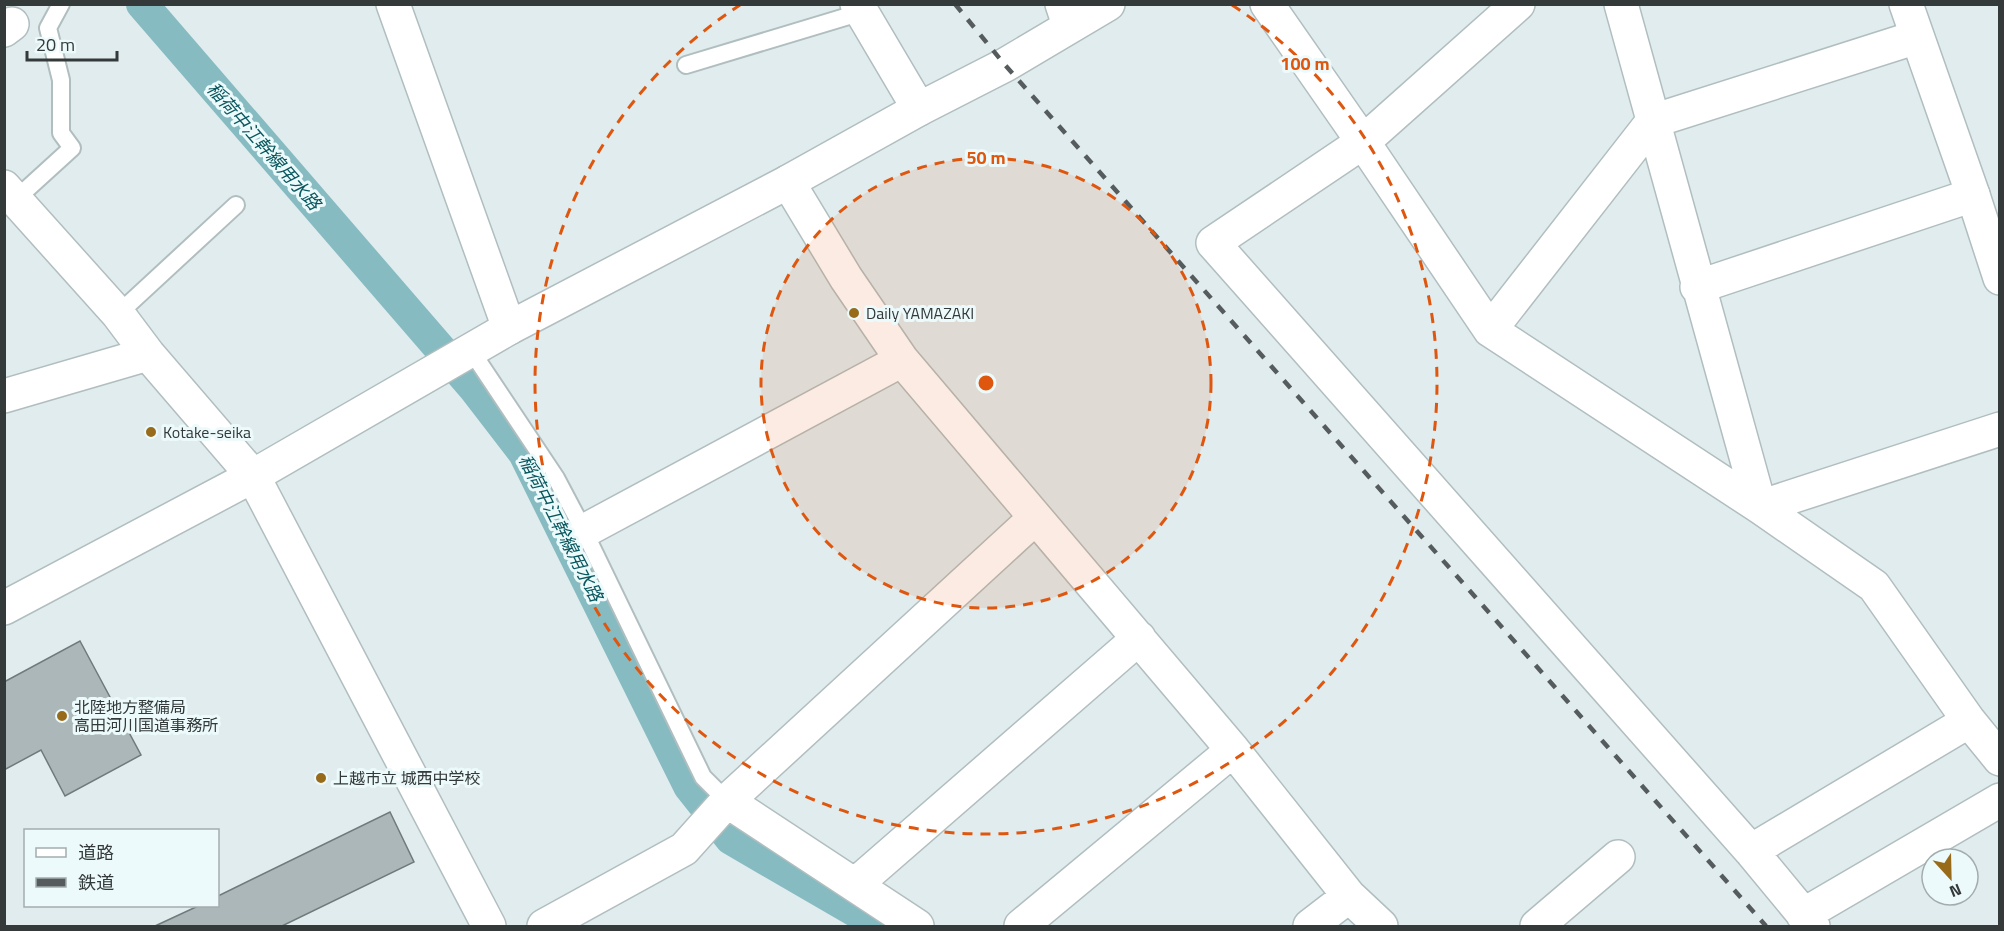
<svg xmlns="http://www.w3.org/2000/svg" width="2004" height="931" viewBox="0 0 2004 931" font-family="'Titillium Web','Noto Sans JP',sans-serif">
	<rect width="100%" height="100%" fill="#e0ecee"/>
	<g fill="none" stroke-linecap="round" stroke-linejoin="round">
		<path stroke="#86bbc1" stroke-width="32" d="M142,4l332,384 50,65 165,333 42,53 150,87"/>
	</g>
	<path fill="#abb7b9" stroke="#6f7a7b" stroke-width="1.5" d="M80,641l61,114 -76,41 -24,-46 -37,20v-88z
		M390,812l24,50 -132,64h-127l43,-20h20v-10z"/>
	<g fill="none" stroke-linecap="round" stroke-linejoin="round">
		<defs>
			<path id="service" d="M686,65l176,-53
				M16,199l56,-51 -11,-15v-53l-13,-52 13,-24
				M118,314l118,-109
				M470,349l86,129 28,53 119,246 24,24"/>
			<path id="minor" d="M393,4l116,324
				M857,4l62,105
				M1062,4l7,21
				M1267,4l96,138 127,188 270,177 114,79 95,135 31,38
				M1518,4l-155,138 -150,101 538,608 62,75
				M1621,4l139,503 240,-78
				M4,30l8,-6
				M788,182l58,96 56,82 331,390 116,146 32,30
				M4,187l114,127 30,40 105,122
				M1697,287l276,-92
				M1490,330l163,-209 264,-84
				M4,396l144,-42
				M584,531l318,-171
				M727,801l190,125
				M1751,851l218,-130
				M856,884l283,-246
				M1803,915l197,-115
				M544,926l140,-77 43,-48 308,-283
				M1021,926l212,-176
				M1310,926l39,-30
				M1537,926l81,-69"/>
			<path id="tertiary" d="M1906,4l67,191 27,83
				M253,476l236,450
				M4,608l249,-132 256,-148 279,-146 131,-73 86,-44 103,-61"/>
		</defs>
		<use href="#service" stroke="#b1bebf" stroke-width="20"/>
		<use href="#minor" stroke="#b1bebf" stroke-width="36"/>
		<use href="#tertiary" stroke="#b1bebf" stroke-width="36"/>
		<use href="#service" stroke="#fff" stroke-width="16"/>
		<use href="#minor" stroke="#fff" stroke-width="33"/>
		<use href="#tertiary" stroke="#fff" stroke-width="33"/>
		<path stroke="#565c5d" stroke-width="4.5" stroke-dasharray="10 10" stroke-linecap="butt" d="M955,4l50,61 761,861"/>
	</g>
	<circle cx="986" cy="383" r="225" fill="#df570e" fill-opacity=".12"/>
	<g fill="none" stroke="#df570e" stroke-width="3" stroke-dasharray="10 8">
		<circle cx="986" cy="383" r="225"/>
		<path d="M1232 5A451 451 0 1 1 740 5"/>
	</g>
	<g fill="#986b1a" stroke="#edfafb" stroke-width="2">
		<circle cx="854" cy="313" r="6"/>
		<circle cx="151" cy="432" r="6"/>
		<circle cx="62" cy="716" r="6"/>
		<circle cx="321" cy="778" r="6"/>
	</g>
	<g text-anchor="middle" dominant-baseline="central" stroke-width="6" stroke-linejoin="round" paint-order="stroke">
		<g font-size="16" fill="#343939" stroke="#edfafb" text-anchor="start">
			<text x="866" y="313">Daily YAMAZAKI</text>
			<text x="163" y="432">Kotake-seika</text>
			<text x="74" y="707">北陸地方整備局<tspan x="74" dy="18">高田河川国道事務所</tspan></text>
			<text x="333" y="778">上越市立 城西中学校</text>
		</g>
		<g font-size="18" font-style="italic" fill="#09575e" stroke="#edfafb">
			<text transform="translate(264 146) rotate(49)">稲荷中江幹線用水路</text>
			<text transform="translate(561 528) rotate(63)">稲荷中江幹線用水路</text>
		</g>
	</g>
	<circle cx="986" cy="383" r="9" fill="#df570e" stroke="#edfafb" stroke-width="3"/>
	<g font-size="18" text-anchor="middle" font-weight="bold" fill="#df570e" stroke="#edfafb" stroke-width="6" stroke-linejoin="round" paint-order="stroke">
		<text x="1305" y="70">100 m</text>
		<text x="986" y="164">50 m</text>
	</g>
	<rect width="2004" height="931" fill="none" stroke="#343939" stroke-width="12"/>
	<rect x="24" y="829" width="195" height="78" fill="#edfafb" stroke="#a3adad" stroke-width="1.5"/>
	<rect x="36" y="848" width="30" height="9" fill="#ffffff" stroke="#a3adad" stroke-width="1.5"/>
	<text x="78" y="859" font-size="18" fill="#343939">道路</text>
	<rect x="36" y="878" width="30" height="9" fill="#565c5d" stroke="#a3adad" stroke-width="1.5"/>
	<text x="78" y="889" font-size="18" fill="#343939">鉄道</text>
	<g transform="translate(1950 877) rotate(158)"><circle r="28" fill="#edfafb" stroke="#a3adad" stroke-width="1.5"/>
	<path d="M0-4.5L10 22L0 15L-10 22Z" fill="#986b1a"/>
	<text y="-9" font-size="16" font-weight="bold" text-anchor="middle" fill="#343939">N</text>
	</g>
	<path d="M27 51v9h90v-9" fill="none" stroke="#343939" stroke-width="3"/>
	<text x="36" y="51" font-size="18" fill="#343939" stroke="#edfafb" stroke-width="4.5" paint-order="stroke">20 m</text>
</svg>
